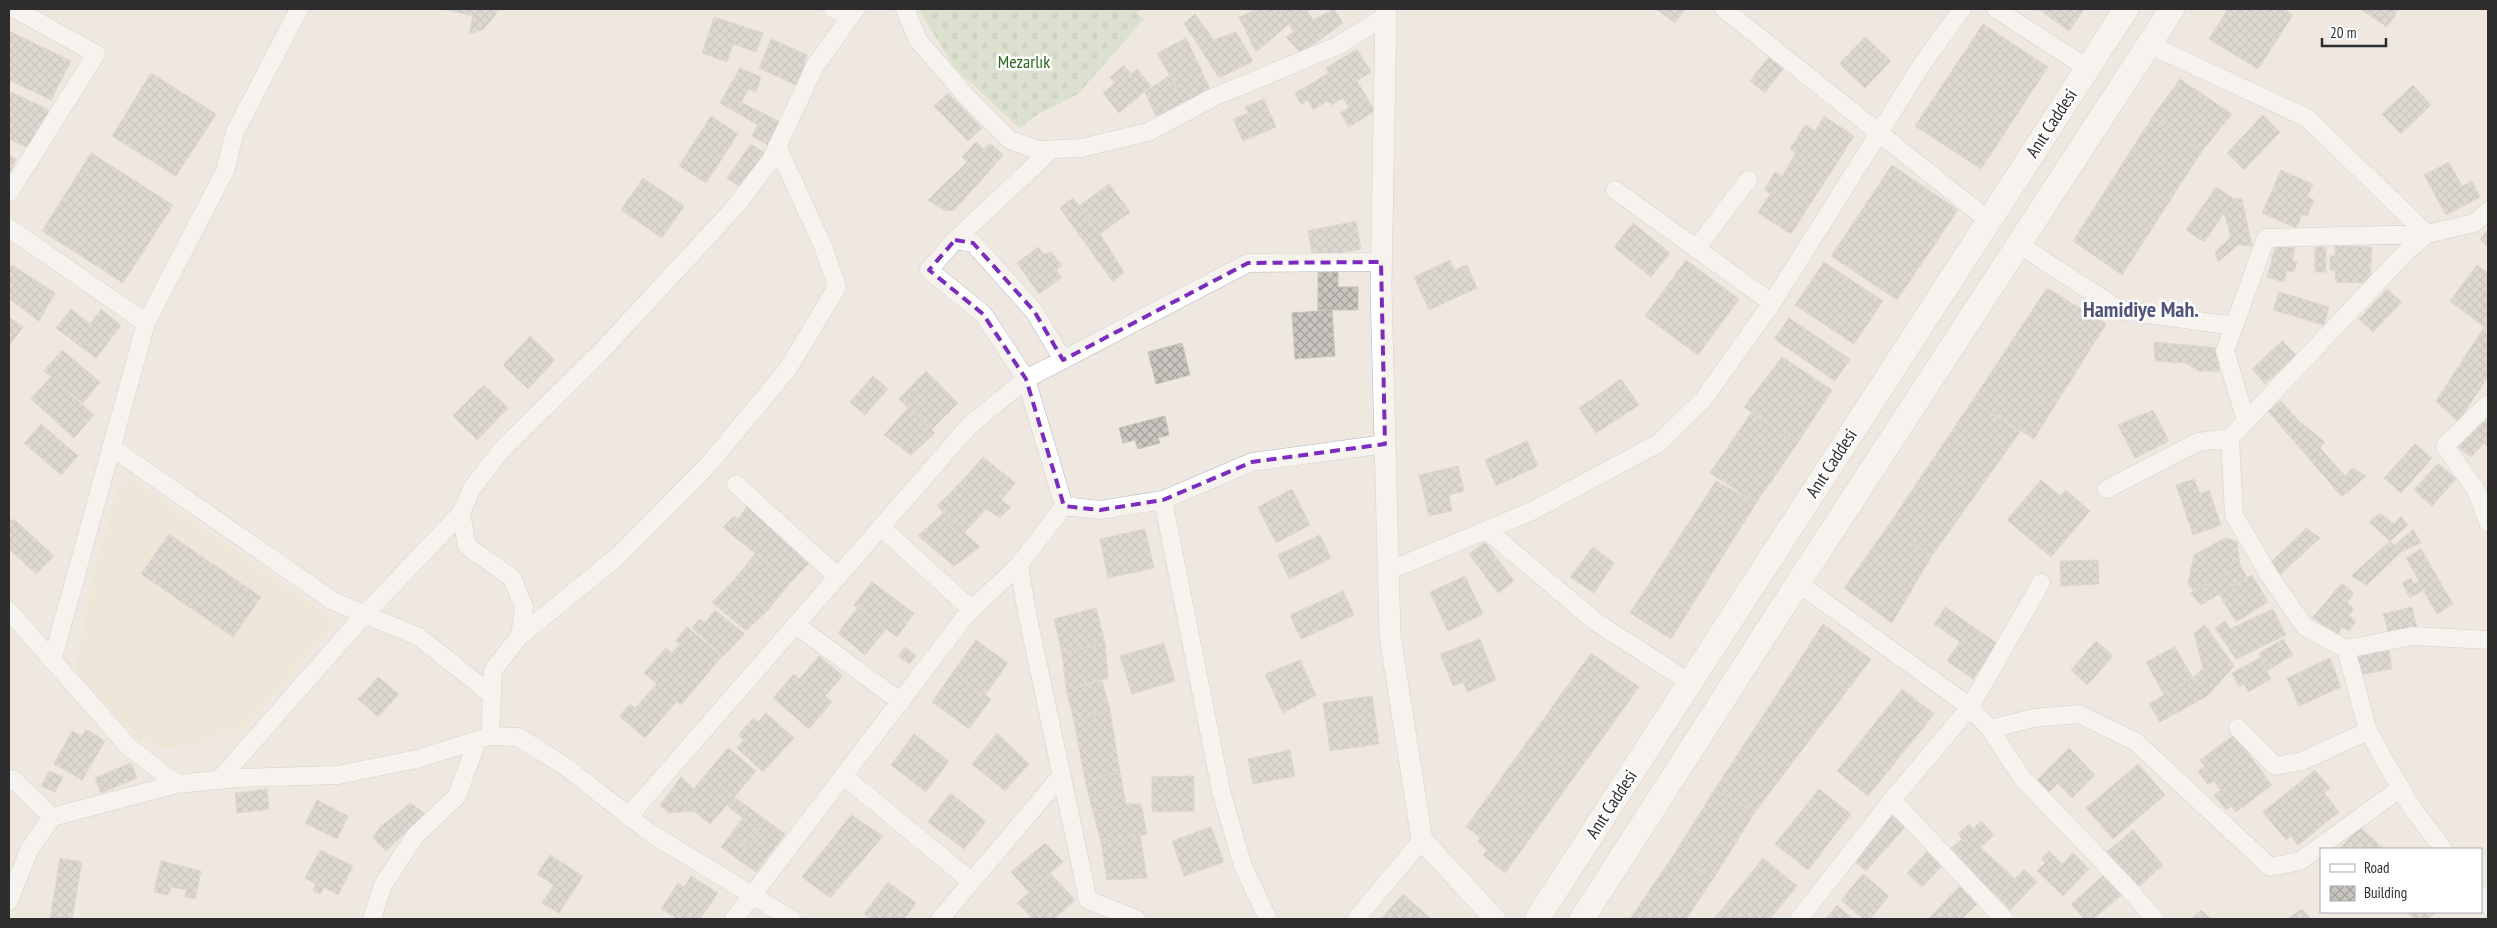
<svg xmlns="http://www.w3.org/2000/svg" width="2497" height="928" viewBox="0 0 2497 928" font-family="'PT Sans Narrow',sans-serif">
	<defs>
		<pattern id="cemetery-stones" width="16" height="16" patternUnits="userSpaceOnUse" patternTransform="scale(1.25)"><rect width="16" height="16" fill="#c5d7b8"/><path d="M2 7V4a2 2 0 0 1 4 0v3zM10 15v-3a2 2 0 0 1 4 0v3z" fill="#aab99e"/></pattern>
		<pattern id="building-cross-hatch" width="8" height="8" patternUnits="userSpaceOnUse" patternTransform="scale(1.25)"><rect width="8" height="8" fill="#c9c5bf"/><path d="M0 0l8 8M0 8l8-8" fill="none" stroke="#a4a09c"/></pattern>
	</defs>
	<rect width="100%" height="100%" fill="#eee8e0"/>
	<path fill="#eee6d0" d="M130,477l197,137 4,14 -83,98 -59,21 -30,1 -20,-8 -64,-69 18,-98 24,-84z"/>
	<path fill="url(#cemetery-stones)" d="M918,9h222l-4,4 8,6 -66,75 -40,20 -19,14 -64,-60z"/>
	<path fill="url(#building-cross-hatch)" stroke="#c9c4b9" d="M444,9h53l-1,5 -12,15 -15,5 4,-18z
		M1257,9h22l10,15 -33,28 -17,-35z
		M1279,9h27l7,11 21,-11 9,14 -42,30 -15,-16 8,-5z
		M1656,9h29l-10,14z
		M2038,9h46l-15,22z
		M2228,9h56l9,6 -35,54 -49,-30z
		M2360,9h39l-12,18z
		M1195,14l19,26 22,-8 17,29 -34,17 -35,-55z
		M714,17l49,16 -7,19 -23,-8 -6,18 -25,-9z
		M1983,24l65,43 -67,102 -66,-43z
		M9,31l62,30 -20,39 -42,-20z
		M1865,37l26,24 -26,27 -26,-24z
		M1186,38l24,51 -25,14 -28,-50z
		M771,39l36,16 -9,31 -39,-18z
		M1357,49l14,23 -14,9 18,30 -26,16 -9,-14 9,-5 -6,-10 -12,7 -4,-4 -14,9 -5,-10 -7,4 -6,-11 34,-20 -3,-5z
		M1769,57l15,11 -19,25 -15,-12z
		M1124,65l7,9 6,-5 14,17 -32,27 -16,-20 12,-10 -5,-6z
		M740,68l21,9 -5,15 -7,-3 -8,13 -16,-8z
		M151,73l65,41 -40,62 -64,-40z
		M1170,75l15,28 -29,13 -11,-24z
		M2180,79l52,35 -30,37 -49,-35z
		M2413,85l18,20 -30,29 -19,-20z
		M9,91l40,19 -19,39 -21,-10z
		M948,93l34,35 -14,13 -34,-35z
		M725,94l57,29 -14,22 -16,-9 6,-11 -38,-22z
		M1264,99l12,28 -33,14 -10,-22 15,-6 -3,-6z
		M2263,115l17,17 -36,38 -17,-17z
		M711,116l27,18 -32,49 -27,-17z
		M1824,116l30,20 -63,98 -33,-21 12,-19 -6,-4 11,-18 7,4 14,-23 -6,-4 15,-24 10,6z
		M2153,116l49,35 -80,124 -49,-34z
		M976,142l8,7 6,-6 13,12 -19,22 -22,-20z
		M751,144l14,9 -24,35 -14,-10z
		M91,153l82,52 -50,78 -81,-52z
		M9,155l7,4 -7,16z
		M967,162l17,15 -30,33 -9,1 -17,-11z
		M2449,162l13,24 10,-5 8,16 -34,18 -22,-40z
		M1892,165l66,45 -61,90 -66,-44z
		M2281,170l32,14 -6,13 7,3 -7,16 -4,-2 -7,14 -34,-15z
		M643,178l41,28 -22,32 -41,-28z
		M1109,184l21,28 -30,22 -21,-28z
		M2216,187l18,12 -30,43 -18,-12z
		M1073,198l27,36 24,38 -11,10 -53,-74z
		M2234,199h8l10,47 -14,-1 -20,17 -3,-10 16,-15 -7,-24z
		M1356,221l5,28 -48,10 -5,-28z
		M1633,223l37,30 -19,24 -37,-30z
		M2488,230v17l-8,-8z
		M2276,244l19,4 -3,13 5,1 -3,10 -7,-1 -3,11 -17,-5z
		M2335,245l37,2 -2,36 -34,-1 -1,-12h-5v-14h5z
		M1038,247l6,7 7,-2 11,14 -6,4 6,7 -23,17 -22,-31z
		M2315,247h11v25h-11z
		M1450,260l4,10 13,-5 10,23 -48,22 -15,-33z
		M1686,260l53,39 -41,56 -53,-39z
		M1824,262l59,39 -29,43 -59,-39z
		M12,265l43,28 -16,28 -30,-22v-29z
		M2477,265l11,8v48l-4,6 -34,-26z
		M1318,272h20v15h20v23h-40z
		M2047,288l59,36 -72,115 -62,-38z
		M2387,289l15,13 -29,30 -14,-13z
		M2279,292l50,15 -5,18 -51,-15z
		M71,309l19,15 11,-15 20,16 -25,33 -40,-30z
		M1332,310l3,46 -40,3 -3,-46z
		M9,317l14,10 -14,19z
		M1789,318l61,41 -15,22 -61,-42z
		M2488,321v56l-30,45 -22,-21z
		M530,336l25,24 -27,29 -25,-24z
		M2282,341l14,14 -31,29 -13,-15z
		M2154,342l65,6v23h-20l-14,-8 -30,-2z
		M1182,343l8,32 -34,9 -8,-32z
		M62,350l38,32 -17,21 -39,-32z
		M1782,357l50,33 -35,54 -53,-37z
		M926,371l32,32 -27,27 -32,-31z
		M873,376l15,13 -23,26 -15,-13z
		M51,377l43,38 -20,23 -43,-39z
		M1621,379l18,26 -43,28 -17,-25z
		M484,385l24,23 -31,32 -24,-24z
		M1972,401l48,31 -89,125 -43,-31z
		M2281,401l18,20 26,21 -5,6 25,28 7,-8 14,8 -24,21 -74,-86z
		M908,408l27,25 -24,22 -27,-20z
		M2153,410l16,31 -34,17 -17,-33z
		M1751,413l46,31 -41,59 -46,-30z
		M2488,413v34l-4,-4 -13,14 -14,-11z
		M1165,416l4,19 -11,3 2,5 -22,6 -3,-9 -12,3 -4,-15z
		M41,424l37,32 -17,19 -37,-32z
		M1527,441l11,25 -42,20 -11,-26z
		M2415,444l17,14 -31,35 -17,-15z
		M983,457l32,26 -14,17 10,7 -11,11 -14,-9 -27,-25z
		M2438,463l18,16 -24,27 -18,-16z
		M1458,466l6,25 -15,4 3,16 -23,5 -10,-41z
		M2194,479l6,15 9,-4 12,35 -28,10 -17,-50z
		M2041,480l19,16 6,-6 24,21 -39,46 -44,-37z
		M1716,481l40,22 -85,136 -41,-26z
		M959,484l27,25 -22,24 -27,-27z
		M1292,489l18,36 -34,18 -18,-36z
		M748,505l61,58 -19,20 -67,-56 11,-11 4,3z
		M943,513l37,34 -26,19 -36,-30z
		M2380,513l14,11 7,-8 7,9 -18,16 -21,-19z
		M9,520h6l39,36 -18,18 -27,-25z
		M1888,526l43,31 -39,66 -48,-35z
		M2306,528l14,10 -40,37 -10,-12z
		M1145,529l9,39 -46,10 -8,-39z
		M2413,529l8,14 -20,9 -6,-7z
		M169,534l92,63 -28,40 -92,-63z
		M1320,535l11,23 -42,21 -11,-24z
		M2225,538l12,4 3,24 -46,25 -6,-7 6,-29z
		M2390,541l11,11 -34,33 -16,-9z
		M1485,542l29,39 -16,12 -29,-39z
		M1593,547l21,16 -20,30 -24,-16z
		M2421,549l32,55 -16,10 -14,-24 -13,8 -8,-15 9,-5 3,6 5,-3 -13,-23z
		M755,554l35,29 -22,27 -35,-29z
		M2098,560l1,24 -38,2 -1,-25z
		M2240,566l7,11 -46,28 -11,-12z
		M2252,575l16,27 -32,20 -17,-28z
		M1465,576l18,38 -35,17 -18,-39z
		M733,581l35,29 -22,21 -34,-29z
		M872,582l42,31 -17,24 -43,-32z
		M2342,583l12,11 -7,8 7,7 -5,7 7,5 -7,10 -7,-4 -4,7 -26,-16z
		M1343,591l11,24 -53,24 -11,-24z
		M858,607l28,22 -21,26 -27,-22z
		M1945,607l53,37 -25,35 -26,-18 13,-19 -26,-18z
		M2412,607l5,20 -28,8 -6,-21z
		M1096,608l9,35 -43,10 -8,-34z
		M2273,609l13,26 -50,24 -21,-31 10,-7 5,8z
		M715,610l30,24 -22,22 -31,-28 7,-9 6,4z
		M1823,624l48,35 -116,153 -40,-23z
		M2205,625l29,41 -27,30 -47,26 -11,-18 44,-26 10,-10 -9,-35z
		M687,627l35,29 -41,49 -37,-32 22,-25 6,5 8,-9 -5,-3z
		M1480,639l16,41 -29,12 -4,-10 -10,4 -13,-32z
		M2283,639l10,16 -25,15 -10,-16z
		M976,640l32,23 -23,32 -32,-23z
		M2096,641l17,15 -26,29 -16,-15z
		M1105,643l3,35 -42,11 -4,-36z
		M1164,643l11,38 -43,13 -12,-38z
		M905,647l11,9 -7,8 -11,-8z
		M2175,647l18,31 -29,17 -18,-33z
		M2389,649l3,20 -34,6 -4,-20z
		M1591,653l48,34 -134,186 -22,-18 4,-5 -9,-8 2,-5 -14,-10z
		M819,656l24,20 -18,20 7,6 -23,27 -36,-31 21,-24 5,5z
		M2260,658l11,21 -23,13 -4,-8 -5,3 -7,-14z
		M2330,658l11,29 -42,19 -12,-28z
		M1300,660l16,35 -33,18 -18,-39z
		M953,672l38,27 -22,30 -37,-27z
		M378,677l21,17 -21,23 -20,-18z
		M1102,681l8,29 -36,11 -8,-32z
		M657,684l20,17 -32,37 -26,-22 11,-12 5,4z
		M1902,689l32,25 -66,82 -31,-25z
		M1372,696l7,48 -49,7 -7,-48z
		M1110,710l10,63 -35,7 -11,-59z
		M766,713l28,25 -31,34 -26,-24 7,-8 -6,-5 15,-17 5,4z
		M86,729l19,12 -23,39 -28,-16 18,-33 10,5z
		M997,733l32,31 -24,27 -33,-27z
		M914,734l35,27 -23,31 -35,-27z
		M2234,735l38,50 -36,27 -5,-6 -5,4 -12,-15 7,-5 -7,-9 -6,4 -10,-14 7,-5 -5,-6z
		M728,748l28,23 -22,26 -28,-23z
		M2069,748l26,27 -23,23 -14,-15 -9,9 -12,-12z
		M1290,750l5,26 -42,8 -5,-25z
		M131,763l6,15 -36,15 -6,-15z
		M2138,764l27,31 -52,44 -27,-31z
		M2315,770l15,18 -6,5 15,19 -41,33 -7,-9 -5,4 -23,-28z
		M49,771l14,6 -8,15 -14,-6z
		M1120,773l6,31 -33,8 -8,-32z
		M706,774l28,23 -24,27 -27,-22z
		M1194,776v35l-42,1v-35z
		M681,777l13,12 -11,13 11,9 -25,2 -9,-8z
		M267,789l2,20 -32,4 -2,-20z
		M1715,789l40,23 -42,67 -38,-26z
		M1819,789l32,25 -43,56 -33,-26z
		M950,793l36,28 -22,28 -36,-27z
		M734,797l32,23 -19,26 -16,-12 12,-16 -17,-13z
		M317,800l31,16 -11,23 -32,-16z
		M411,803l14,11 -39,37 -13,-13 7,-11z
		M1126,804h15l6,30 -46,8 -8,-30z
		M1890,814l15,13 -39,44 -14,-12z
		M851,815l32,21 -53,62 -28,-21z
		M766,820l19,14 -29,38 -19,-13z
		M1981,821l13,14 -32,30 -13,-15 13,-11 -4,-5 11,-10 4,5z
		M1211,827l13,35 -40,14 -12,-35z
		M2360,827l24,22h-45z
		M2133,830l30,35 -25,22 -34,-33z
		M731,834l16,12 -10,13 -16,-12z
		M1140,835l7,43 -40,2 -6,-38z
		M1045,843l18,19 -34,30 -18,-20z
		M1980,847l35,32 -17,18 -36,-32z
		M320,850l33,16 -15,29 -14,-8 -4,7 -7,-4 3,-6 -11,-6z
		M1928,851l15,14 -21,22 -15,-14z
		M2049,851l13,13 11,-11 16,16 -26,27 -26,-25 8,-8 -4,-4z
		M1675,853l38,26 -27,40h-56z
		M550,855l33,21 -24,37 -17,-10 12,-18 -17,-11z
		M60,858l22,4 -10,57h-22z
		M1763,858l34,28 -27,33h-56z
		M161,861l40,10 -6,28 -10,-2 1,-7 -14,-3 -5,8 -13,-3z
		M2024,869l13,13 -27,28 -12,-13z
		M1050,873l25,27 -21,19h-21l-16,-16z
		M1863,874l26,22 -19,23h-7l-22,-19z
		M2105,874l18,20 -30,25h-9l-13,-15z
		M691,876l27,17 -18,26h-23l-16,-10 17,-26 6,4z
		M888,882l28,21 -12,16h-33l-7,-5z
		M1962,884l18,17 -18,18h-34z
		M1403,894l28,25h-50z
		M1837,905l16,14h-28z
		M2302,909l9,10h-24z
		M2201,910l10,9h-20z
		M2406,912h30l-7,7h-15z"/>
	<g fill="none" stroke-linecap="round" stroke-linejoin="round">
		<defs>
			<path id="minor" d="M833,9l18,6
				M905,9l13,31 49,57 43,43 28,10 43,-2 67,-16 66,-35 123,-51 49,-30
				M1724,9l264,211
				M1996,9l91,59
				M2148,44l159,74 120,116
				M1615,190l157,113
				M9,193l87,-139 -81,-45
				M9,228l137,95
				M955,240l96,-90
				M2018,244l102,66 114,16
				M1696,249l52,-69
				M2488,404l-43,42 31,44 12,32
				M2246,421l-21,-70 41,-113 161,-4
				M111,447l222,154 86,36 73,58
				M736,484l102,93
				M2107,489l91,-47 32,-4
				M1163,500l58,291 22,75 25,53
				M1064,506l36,4 63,-10 89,-38 133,-18
				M881,527l91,83
				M1487,530l109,92 93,60
				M1019,565l7,43 62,292 48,19
				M1388,571l144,-60 127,-68 44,-43 69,-97 151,-240 39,-54
				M1798,583l172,124 20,22 33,50 103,107 29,33
				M9,611l120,136 48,37
				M796,625l105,77
				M520,636l98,-80 90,-91 79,-95 50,-83 -14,-41 -46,-100
				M2346,649l67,-13 75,4
				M52,661l94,-338 79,-152 10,-39 64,-123
				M2238,728l37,38 27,-5 66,-30
				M1990,729l44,-11 45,-4 57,28 134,125 30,-6 101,-73
				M490,736l3,-66 27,-34 4,-29 -12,-29 -45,-32 -6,-33 11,-25 31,-40 95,-93 137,-148 36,-47 44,-94 41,-57
				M845,777l127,105
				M9,780l4,-1 39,38
				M219,780l146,-166 96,-101
				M1892,800l112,119
				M628,817l341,-391 57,-47 222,-116 133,-1
				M2443,849l-33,-44 -42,-74 -22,-82 -41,-22 -36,-52 -35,-60 -4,-77 175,-185 22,-19 47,-11 14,-12
				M2481,896l7,9
				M9,901l20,-51 23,-33 125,-33 61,-6 100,-3 79,-16 73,-23 28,1 18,11 30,19 83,65 142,87
				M372,919l11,-34 32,-49 42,-40 20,-54
				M734,919l233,-305 52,-49 45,-59 -38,-127 -43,-65 -54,-44 26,-30 18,3 61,68 29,49
				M940,919l121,-143
				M1356,919l66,-79
				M1799,919l93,-119 78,-93 71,-124"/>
			<path id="tertiary" d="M1386,9l-5,279 9,348 32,204 73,79"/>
			<path id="secondary" d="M1537,919l589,-910
				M1582,919l216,-336 374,-574"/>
		</defs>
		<use href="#minor" stroke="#b3b5bf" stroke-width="19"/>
		<use href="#tertiary" stroke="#b3b5bf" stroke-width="22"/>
		<use href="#secondary" stroke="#b3b5bf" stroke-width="26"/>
		<use href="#minor" stroke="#fff" stroke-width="18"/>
		<use href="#tertiary" stroke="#fff" stroke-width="21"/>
		<use href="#secondary" stroke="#fff" stroke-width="25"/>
	</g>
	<path d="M0 0H2497V928H0ZM955,240l18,3 61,68 29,49 185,-97 133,-1 4,182 -133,18 -89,38 -63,10 -36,-4 -38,-127 -43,-65 -54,-44z" fill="#eee8e0" fill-opacity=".55" fill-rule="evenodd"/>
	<path fill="none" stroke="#7b2cbf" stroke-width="4" stroke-dasharray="10 6" stroke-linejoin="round" d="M955,240l18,3 61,68 29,49 185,-97 133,-1 4,182 -133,18 -89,38 -63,10 -36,-4 -38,-127 -43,-65 -54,-44z"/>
	<g text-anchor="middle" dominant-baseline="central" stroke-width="5" stroke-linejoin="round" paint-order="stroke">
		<g font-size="18" fill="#2a691e" stroke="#fff">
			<text x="1024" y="61">Mezarlık</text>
		</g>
		<g font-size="18" fill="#2d2d2d" stroke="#fff">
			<text transform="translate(2051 123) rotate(-57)">Anıt Caddesi</text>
			<text transform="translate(1831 463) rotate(-57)">Anıt Caddesi</text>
			<text transform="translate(1611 804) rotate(-57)">Anıt Caddesi</text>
		</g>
		<g font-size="22" font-weight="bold" fill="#4e547c" stroke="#fff">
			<text x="2141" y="309">Hamidiye Mah.</text>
		</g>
	</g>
	<rect width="2497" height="928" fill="none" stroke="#2d2d2d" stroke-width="20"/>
	<rect x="2320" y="848" width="162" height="65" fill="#ffffff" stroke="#ababab"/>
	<rect x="2330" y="864" width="25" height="8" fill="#ffffff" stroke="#ababab"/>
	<text x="2364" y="873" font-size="15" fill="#2d2d2d">Road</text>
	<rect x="2330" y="886" width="25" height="15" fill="url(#building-cross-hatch)" stroke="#ababab"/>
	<text x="2364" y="898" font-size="15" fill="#2d2d2d">Building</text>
	<path d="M2322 38v8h64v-8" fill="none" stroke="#2d2d2d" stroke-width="2.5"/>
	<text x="2330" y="38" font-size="15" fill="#2d2d2d" stroke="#ffffff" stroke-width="4" paint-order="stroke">20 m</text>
</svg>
